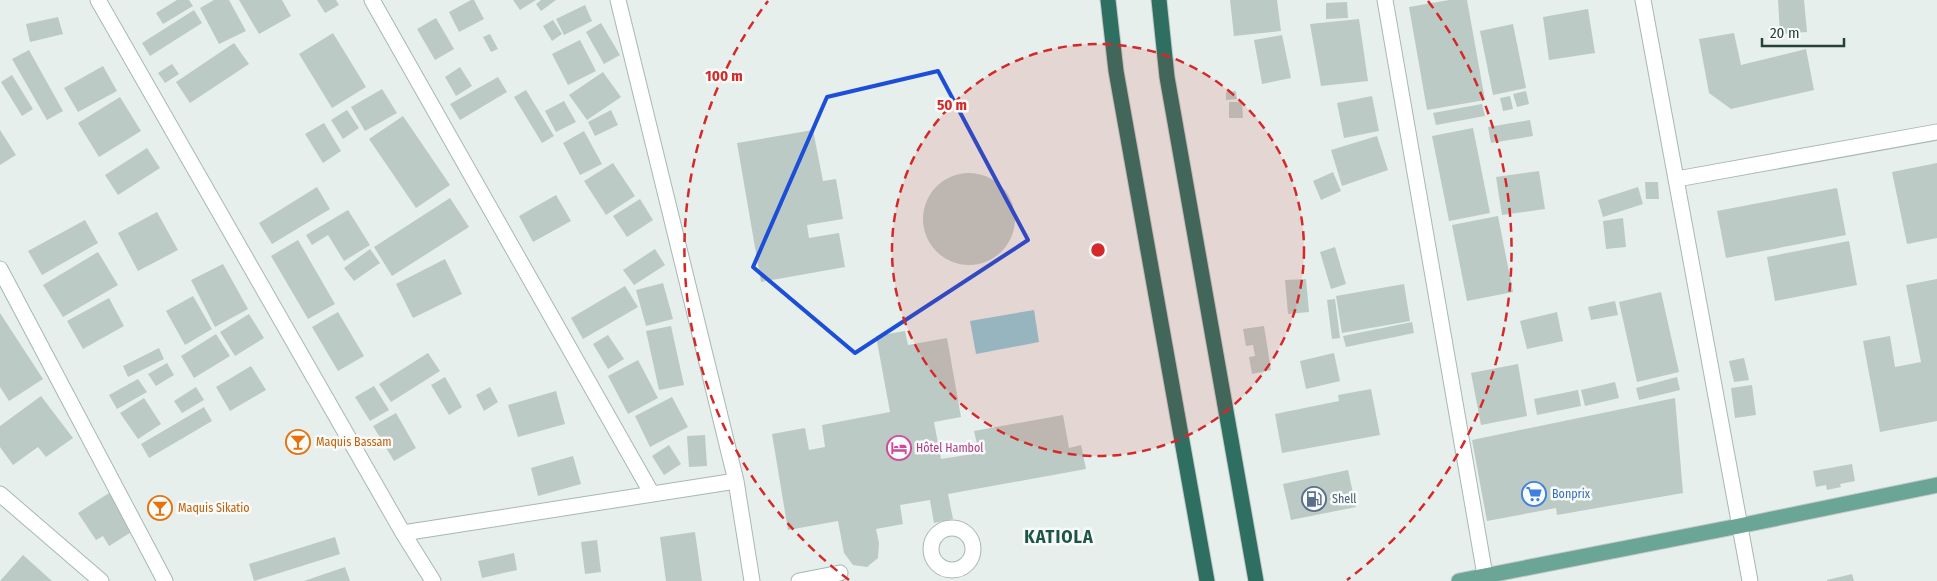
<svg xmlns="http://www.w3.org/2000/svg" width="1937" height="581" viewBox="0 0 1937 581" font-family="'Fira Sans Condensed',sans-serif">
	<rect width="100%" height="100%" fill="#e6efeb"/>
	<path fill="#8ec9d4" d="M1034,310l5,32 -63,12 -6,-33z"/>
	<path fill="#bbcac4" d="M177,0h12l4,6 -30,18 -7,-11z
		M214,0h15l17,31 -27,13 -19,-36z
		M239,0h43l9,16 -32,18z
		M317,0h19l3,5 -14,8z
		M471,0h3l10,19 -25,13 -10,-20z
		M513,0h23l-16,10z
		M541,0h15l-15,11 -5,-7z
		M1230,0h47l4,31 -47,5z
		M1449,0h18l18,100 -58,10 -18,-103z
		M1778,0h26l3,32 -27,2z
		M1347,2l1,16 -22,1v-16z
		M585,5l7,16 -28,14 -8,-16z
		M1588,9l7,44 -46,7 -6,-43z
		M194,10l8,13 -52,33 -8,-13z
		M58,17l5,17 -33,8 -4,-18z
		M436,18l18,31 -19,11 -18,-31z
		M1359,19l9,62 -47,5 -11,-62z
		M553,20l9,14 -10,7 -9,-15z
		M601,23l19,32 -16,9 -18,-32z
		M1513,24l13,64 -33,7 -13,-64z
		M333,33l33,54 -34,21 -33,-54z
		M1734,33l7,32 65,-16 8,41 -83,19 -22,-16 -10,-54z
		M490,34l8,15 -7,3 -8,-15z
		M1282,35l9,43 -29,6 -8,-44z
		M580,40l16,31 -28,14 -16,-31z
		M234,43l15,21 -59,39 -14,-21z
		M29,50l34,61 -16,9 -35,-61z
		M172,64l7,10 -14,9 -7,-10z
		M103,66l14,25 -39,21 -14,-24z
		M460,67l12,19 -16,10 -11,-19z
		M603,72l18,25 -34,23 -18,-25z
		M12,75l21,34 -11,7 -21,-34z
		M498,77l9,15 -47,28 -10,-16z
		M382,89l15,24 -32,18 -14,-24z
		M526,90l28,46 -12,7 -28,-46z
		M1236,91l1,8 -11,1v-8z
		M1526,91l3,13 -12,3 -4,-13z
		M1372,96l7,35 -35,7 -7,-35z
		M1510,96l3,13 -10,2 -3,-13z
		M120,97l21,34 -42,26 -21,-34z
		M564,101l12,21 -20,10 -11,-21z
		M1229,102h13l1,16h-14z
		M1482,104l3,12 -49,9 -3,-12z
		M347,110l12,18 -16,11 -12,-19z
		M611,110l7,15 -23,11 -7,-14z
		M403,116l47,69 -34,23 -47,-69z
		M1530,120l3,16 -42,7 -3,-16z
		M324,123l17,28 -18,12 -18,-29z
		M1473,128l17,85 -41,8 -17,-85z
		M0,130l16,25 -16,10z
		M813,130l10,51 13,-2 7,40 -36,6 2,13 30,-5 6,34 -84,15 -24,-139z
		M584,131l18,33 -22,11 -17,-32z
		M1377,136l11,34 -46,16 -11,-36z
		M147,148l13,20 -42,27 -13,-20z
		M613,163l22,33 -29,19 -22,-34z
		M1937,163v75l-30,6 -15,-72z
		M1539,171l6,38 -43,6 -6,-38z
		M1333,172l8,19 -20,9 -8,-19z
		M923 219a46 46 0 1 1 92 0a46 46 0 1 1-92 0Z
		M1645,182h13l1,17h-13z
		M317,187l13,22 -58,35 -13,-21z
		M1638,187l5,17 -40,13 -5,-17z
		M1837,188l9,47 -120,23 -9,-47z
		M556,195l15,26 -38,21 -14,-26z
		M450,198l19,29 -77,49 -18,-29z
		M640,199l13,21 -26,17 -14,-21z
		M348,210l22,35 -26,16 -16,-26 -16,10 -6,-10z
		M157,212l21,38 -40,21 -20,-38z
		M1498,216l15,76 -46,9 -15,-76z
		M1623,218l3,29 -20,2 -3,-28z
		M85,220l13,23 -56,32 -14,-24z
		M298,240l37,64 -27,15 -37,-63z
		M1849,241l8,44 -82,16 -8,-44z
		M1335,247l11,37 -15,5 -11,-37z
		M370,249l10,14 -26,18 -10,-13z
		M655,249l10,16 -31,20 -11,-15z
		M98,252l20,33 -55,32 -20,-32z
		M445,259l17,35 -49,24 -17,-34z
		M223,264l25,45 -33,18 -24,-47z
		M1306,279l3,33 -21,2 -3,-34z
		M1937,279v142l-57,11 -17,-91 27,-5 5,31 26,-5 -15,-77z
		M663,283l10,36 -27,7 -10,-36z
		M1404,284l6,37 -68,12 -6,-37z
		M625,286l13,21 -55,32 -12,-21z
		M1661,292l18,80 -42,10 -18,-80z
		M193,296l19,33 -27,16 -19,-34z
		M109,298l15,28 -41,23 -16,-28z
		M1335,299l5,39 -8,1 -5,-39z
		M1615,301l3,14 -27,5 -3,-13z
		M338,312l26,44 -26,15 -26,-44z
		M1557,312l6,29 -36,8 -7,-28z
		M0,313l43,66 -34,22 -9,-14z
		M249,314l15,24 -29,18 -15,-24z
		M1412,322l2,11 -68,14 -3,-11z
		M671,326l13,59 -25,5 -13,-59z
		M1264,326l7,44 -19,4 -3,-17 6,-1 -2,-11 -7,1 -3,-17z
		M905,331l3,14 39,-7 14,79 -27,5 7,37 38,-6 -5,-22 89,-16 6,33 12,-3 5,24 -138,25 5,25 -19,4 -4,-23 -30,5 3,19 -27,5 3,14 -1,15 -11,9 -14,-2 -9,-12 -6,-32 -50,9 -16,-96 33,-6 4,22 16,-3 -3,-22 68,-13 -14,-76z
		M216,334l14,22 -36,22 -13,-22z
		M608,335l16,24 -16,10 -15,-25z
		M159,348l5,11 -36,18 -5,-11z
		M428,353l12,18 -49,31 -12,-18z
		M1334,353l6,28 -34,8 -6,-28z
		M1744,358l5,22 -15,2 -5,-21z
		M638,360l20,38 -30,16 -20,-38z
		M167,363l7,12 -18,11 -8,-12z
		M1518,364l9,52 -46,9 -10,-52z
		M251,366l15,24 -36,21 -14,-24z
		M445,377l17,30 -13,8 -18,-30z
		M1677,377l3,13 -41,10 -3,-12z
		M138,379l9,13 -30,17 -8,-14z
		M1615,382l4,16 -34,8 -4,-16z
		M1752,385l4,30 -21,3 -4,-30z
		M374,386l15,24 -19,11 -15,-24z
		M196,387l8,13 -22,13 -8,-12z
		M490,387l8,15 -14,9 -8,-16z
		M1371,389l9,46 -98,18 -7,-39 64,-13 -1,-6z
		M1578,390l3,16 -44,9 -3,-16z
		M556,391l9,33 -47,13 -10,-32z
		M41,396l32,42 -27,19 -8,-10 -25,18 -13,-18v-21z
		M672,397l16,30 -38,20 -15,-31z
		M144,398l17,26 -23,15 -18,-26z
		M1675,398l8,95 -126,22 -1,-7 -69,13 -15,-81z
		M204,407l8,14 -63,37 -8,-14z
		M396,413l20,35 -22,13 -21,-35z
		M705,435l2,31 -18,1 -2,-31z
		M669,445l12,19 -17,11 -12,-19z
		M573,456l8,28 -43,12 -7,-28z
		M1852,464l3,17 -15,3 1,3 -14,3 -1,-5 -10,2 -3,-16z
		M1348,470l8,37 -65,13 -8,-36z
		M109,493l24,38 -24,15 -6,-10 -7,4 -18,-27z
		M695,532l7,49h-36l-6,-44z
		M335,537l5,17 -86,27 -5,-17z
		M597,540l4,32 -16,2 -4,-32z
		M514,553l3,17 -35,8 -4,-17z
		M23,555l29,26h-52z
		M345,567l5,14h-46z
		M1852,574l2,7h-27v-1z"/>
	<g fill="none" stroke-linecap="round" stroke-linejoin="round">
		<defs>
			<path id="lane" d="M931 549a21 21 0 1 1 42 0a21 21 0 1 1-42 0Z
				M799,581l41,-8"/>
			<path id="street" d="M98,0l305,533 30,48
				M372,0l280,494
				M618,0l118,481 16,100
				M1385,0l101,581
				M1643,0l107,581
				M1677,179l260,-47
				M0,269l165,312
				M0,494l101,87
				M403,533l333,-52"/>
			<path id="primary" d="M1459,581l280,-55 198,-41"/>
			<path id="highway" d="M1108,0l8,71 91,510
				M1159,0l8,77 89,504"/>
		</defs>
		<use href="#lane" stroke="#a8b8b2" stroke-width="17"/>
		<use href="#street" stroke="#a8b8b2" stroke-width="17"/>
		<use href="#primary" stroke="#c2cac8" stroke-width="17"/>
		<use href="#highway" stroke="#c2cac8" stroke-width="17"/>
		<use href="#lane" stroke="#fff" stroke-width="15"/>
		<use href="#street" stroke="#fff" stroke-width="15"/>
		<use href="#primary" stroke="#6aa596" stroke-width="15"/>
		<use href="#highway" stroke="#2f6f62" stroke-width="15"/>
	</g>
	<path fill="none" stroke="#1d4ed8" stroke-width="4" stroke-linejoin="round" d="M938,71l90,169 -173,113 -102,-86 74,-170z"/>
	<circle cx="1098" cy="250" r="206" fill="#d62828" fill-opacity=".12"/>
	<g fill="none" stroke="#d62828" stroke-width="2.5" stroke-dasharray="9 6">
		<circle cx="1098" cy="250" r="206"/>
		<path d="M849 580A413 413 0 0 1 768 1M1428 1A413 413 0 0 1 1347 580"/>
	</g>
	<defs>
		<symbol id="bar-ring" viewBox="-11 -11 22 22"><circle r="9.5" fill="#f7fbf9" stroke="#e8710a" stroke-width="1.5"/><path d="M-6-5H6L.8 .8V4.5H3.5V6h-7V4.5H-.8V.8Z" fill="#e8710a"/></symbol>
		<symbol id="hotel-ring" viewBox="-11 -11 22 22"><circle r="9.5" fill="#f7fbf9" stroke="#d1479c" stroke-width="1.5"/><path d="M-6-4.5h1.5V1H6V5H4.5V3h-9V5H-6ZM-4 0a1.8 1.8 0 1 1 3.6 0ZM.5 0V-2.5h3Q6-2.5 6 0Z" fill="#d1479c"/></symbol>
		<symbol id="supermarket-ring" viewBox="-11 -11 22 22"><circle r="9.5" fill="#f7fbf9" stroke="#3f7fe0" stroke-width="1.5"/><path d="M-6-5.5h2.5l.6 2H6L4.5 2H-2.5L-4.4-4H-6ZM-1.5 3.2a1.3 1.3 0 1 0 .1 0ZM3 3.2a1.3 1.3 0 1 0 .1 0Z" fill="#3f7fe0"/></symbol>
		<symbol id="fuel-ring" viewBox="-11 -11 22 22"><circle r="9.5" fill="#f7fbf9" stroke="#5c6f8a" stroke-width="1.5"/><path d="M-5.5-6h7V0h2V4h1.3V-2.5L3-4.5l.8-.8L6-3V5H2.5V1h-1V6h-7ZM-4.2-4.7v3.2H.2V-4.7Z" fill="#5c6f8a"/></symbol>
	</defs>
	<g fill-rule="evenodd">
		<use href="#bar-ring" x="284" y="428" width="28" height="28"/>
		<use href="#hotel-ring" x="885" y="434" width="28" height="28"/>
		<use href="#supermarket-ring" x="1520" y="480" width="28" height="28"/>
		<use href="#fuel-ring" x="1300" y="485" width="28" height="28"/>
		<use href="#bar-ring" x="146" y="494" width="28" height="28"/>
	</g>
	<g text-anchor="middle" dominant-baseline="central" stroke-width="5" stroke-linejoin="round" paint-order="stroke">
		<g font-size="12" fill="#c56008" stroke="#f7fbf9" text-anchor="start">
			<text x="316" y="442">Maquis Bassam</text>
			<text x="178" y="508">Maquis Sikatio</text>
		</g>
		<g font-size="12" fill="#b23c85" stroke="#f7fbf9" text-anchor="start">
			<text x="916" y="448">Hôtel Hambol</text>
		</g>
		<g font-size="12" fill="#366cbe" stroke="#f7fbf9" text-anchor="start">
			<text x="1552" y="494">Bonprix</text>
		</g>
		<g font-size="12" fill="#4e5e75" stroke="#f7fbf9" text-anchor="start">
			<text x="1332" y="499">Shell</text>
		</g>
		<g font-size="18" font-weight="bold" letter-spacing="1" fill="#1f5548" stroke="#f7fbf9">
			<text x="1059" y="537">KATIOLA</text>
		</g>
	</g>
	<circle cx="1098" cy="250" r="8" fill="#d62828" stroke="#f7fbf9" stroke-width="2.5"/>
	<g font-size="15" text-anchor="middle" font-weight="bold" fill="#d62828" stroke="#f7fbf9" stroke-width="5" stroke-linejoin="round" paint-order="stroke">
		<text x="724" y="81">100 m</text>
		<text x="952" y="110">50 m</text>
	</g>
	<path d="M1762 38v8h82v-8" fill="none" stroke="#24423a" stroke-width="2.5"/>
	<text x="1770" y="38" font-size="15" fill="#24423a" stroke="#f7fbf9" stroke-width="4" paint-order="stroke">20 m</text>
</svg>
